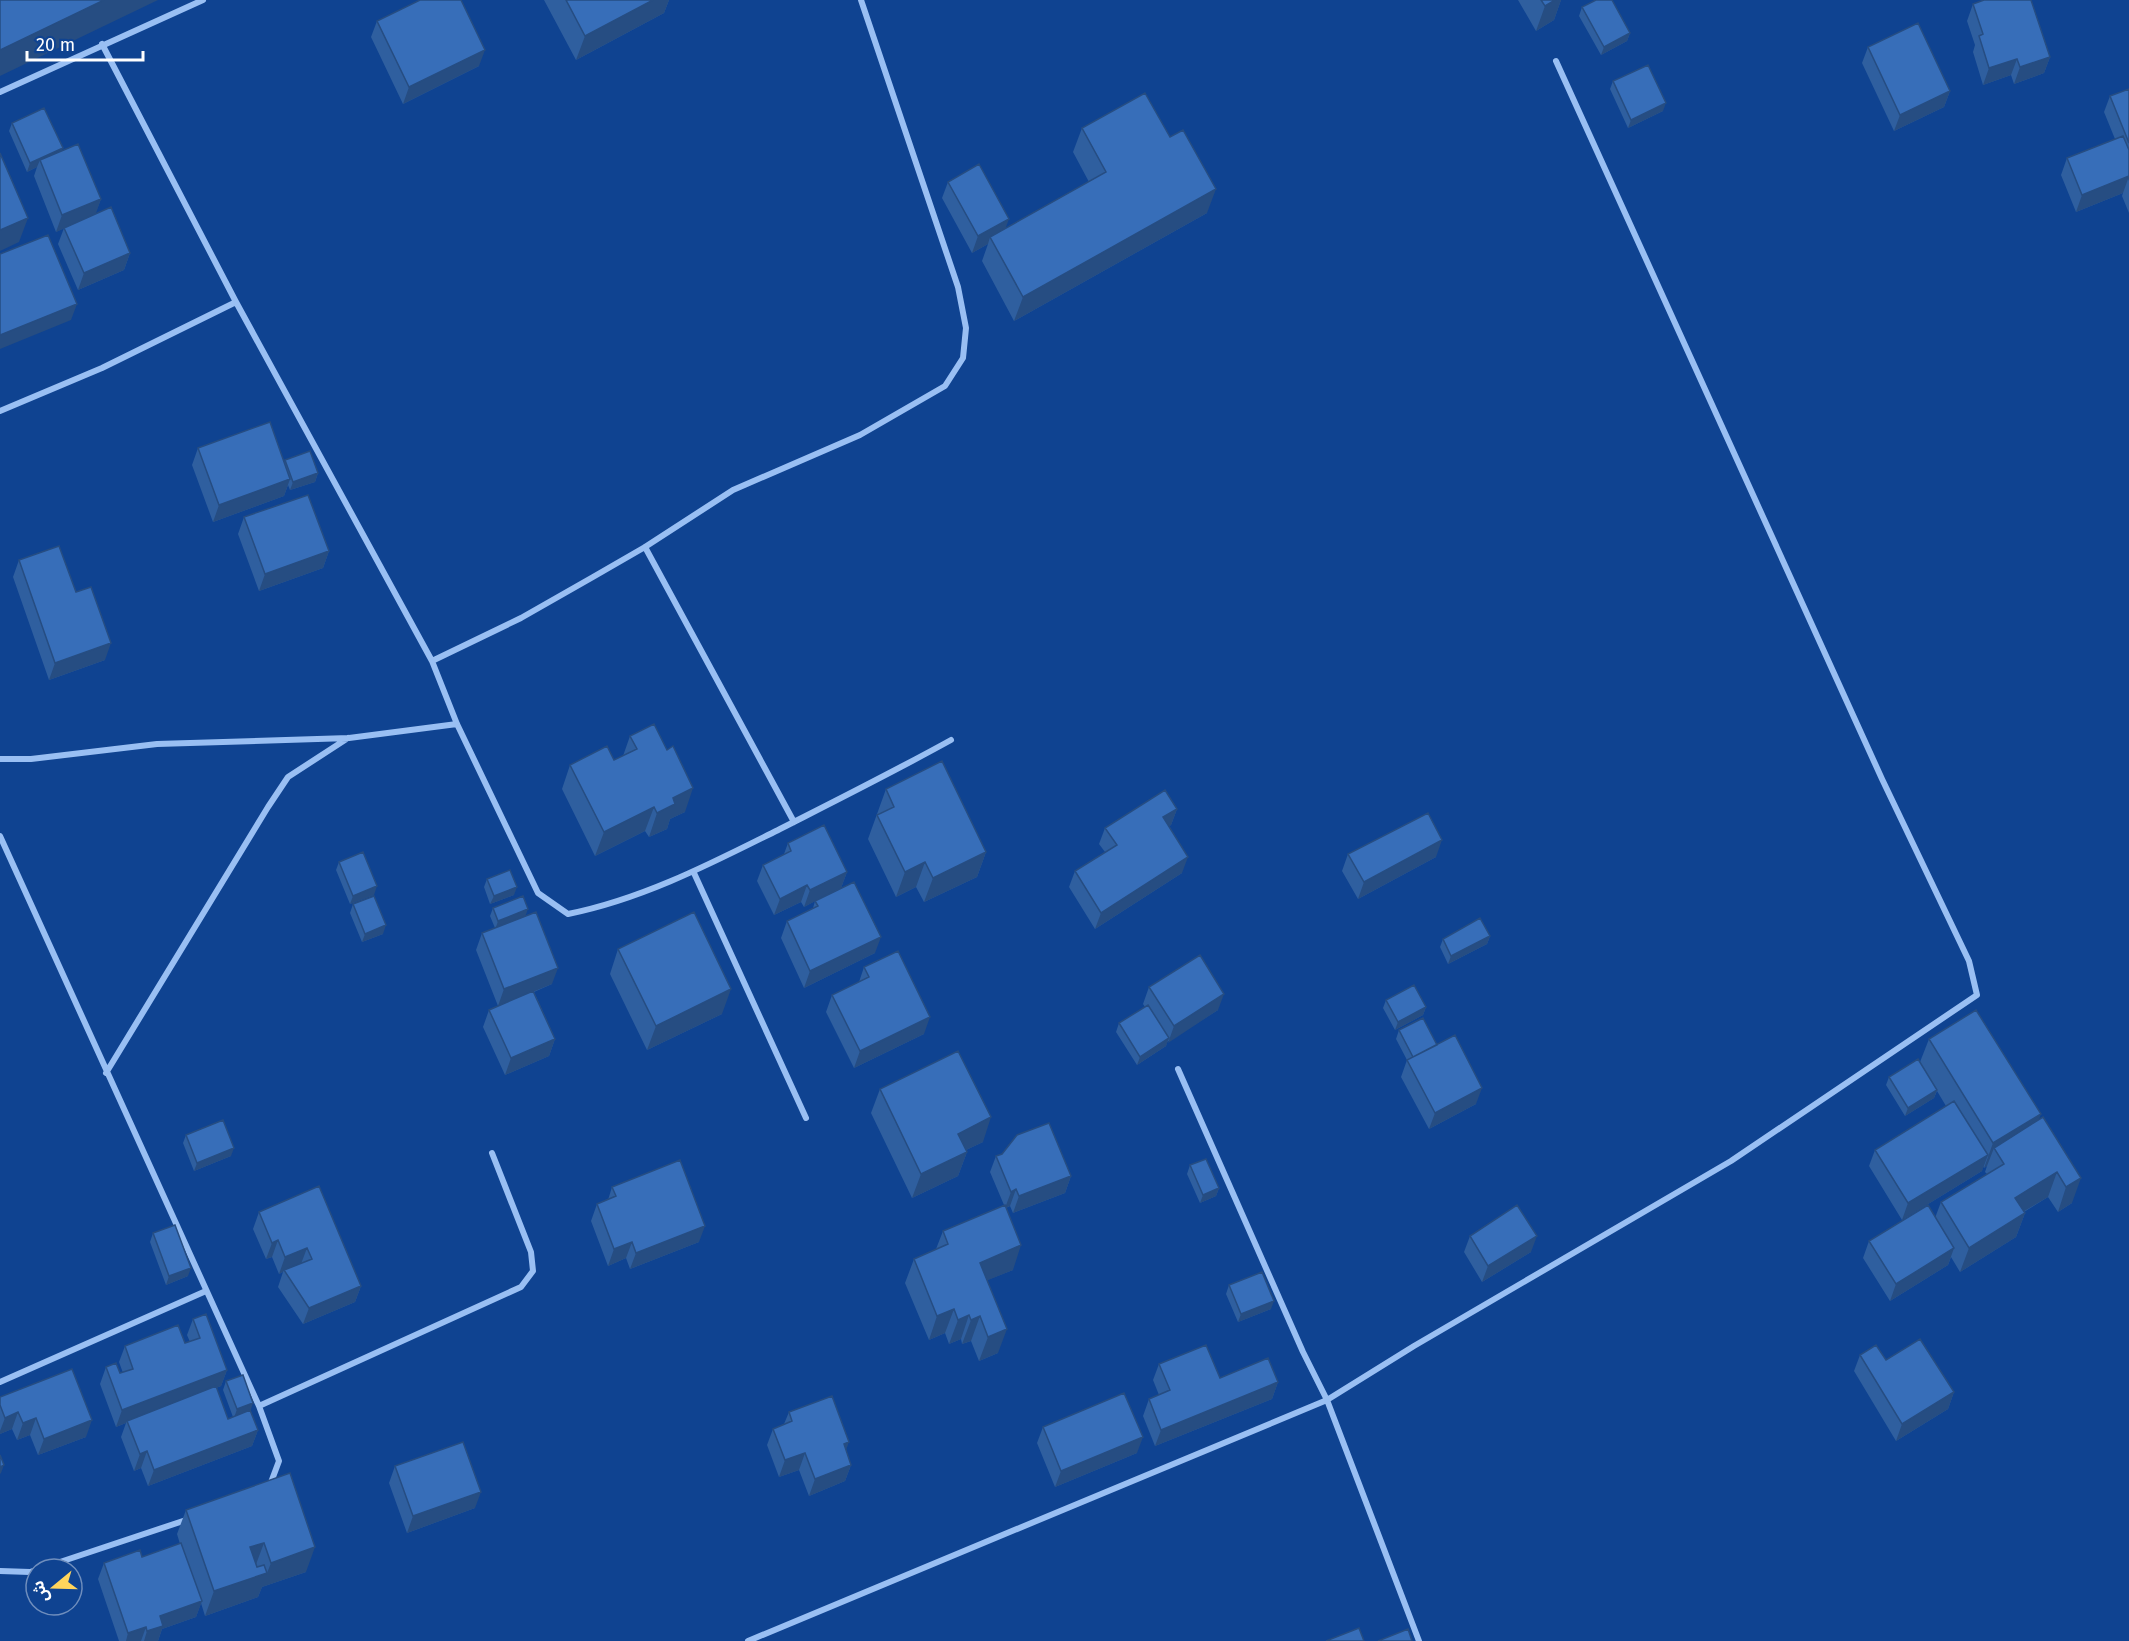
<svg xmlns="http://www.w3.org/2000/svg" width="2129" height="1641" viewBox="0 0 2129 1641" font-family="'Fira Sans','Noto Sans Arabic',sans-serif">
	<rect width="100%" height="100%" fill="#0f4391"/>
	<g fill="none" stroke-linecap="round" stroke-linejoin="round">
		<path stroke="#99bff3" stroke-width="6" d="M102,44l134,258 196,359 25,63 81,169 30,21c75,-15 144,-51 212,-85 57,-29 115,-58 171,-89
			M0,92l203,-92
			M0,411l102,-43 134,-66
			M645,547l149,275
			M432,661l89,-43 72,-41 52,-30 88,-57 127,-55 85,-49 18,-28 3,-30 -8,-41 -97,-287
			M0,759h31l126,-15 192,-6 108,-14
			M0,836l259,570 20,55 -9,24
			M694,873l112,245
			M1178,1069l125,283 24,48 92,241
			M106,1073l162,-266 20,-30 60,-39
			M0,1382l206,-91
			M259,1406l262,-119 12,-16 -2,-19 -39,-99
			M39,1569l150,-50
			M0,1571l30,1 6,-2
			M748,1641l579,-241 87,-54 317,-185 246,-166 -8,-34 -87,-182 -326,-718"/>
	</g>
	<path fill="#2f5f9f" d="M544,0h125l-5,13 -88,47z
		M1518,0h43l-7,20 -18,11z
		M1973,4l77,53 -6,16 -30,11 -3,-9 -28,10 -10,-33 2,-7 -8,-24z
		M1582,7l48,26 -3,8 -26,14 -22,-39z
		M377,21l102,45 -76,38 -32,-67z
		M1868,47l82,44 -6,16 -50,24 -32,-68z
		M1613,81l50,30 -35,17 -18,-39z
		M2129,89v124l-7,-17 1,-3 -47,19 -15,-37 6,-17 48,-19 -11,-27 6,-16z
		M12,123l50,28 39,48 -6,15 35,39 -6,17 -46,20 -20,-46 6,-16 -8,4 -22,-56 3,-9 -10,5 -18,-41z
		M1082,128l125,85 -193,108 -32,-60 6,-17 -16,9 -30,-55 6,-16 58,46 83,-46 -16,-30z
		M198,448l86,14 1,-2 33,13 -3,9 -25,8 -2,-5 -4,11 -71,26 -21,-57z
		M244,517l85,34 -6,17 -64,23 -21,-57z
		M19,560l86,100 -56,20 -36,-103z
		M630,736l55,76 -15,7 -3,10 -18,8 -4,-6 -50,25 -33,-67 8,-24 44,-5 9,-4z
		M886,789l100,63 -9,25 -53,25 -8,-15 -20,10 -28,-58z
		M1177,809l-6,16 -2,1 13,47 -87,56 -26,-42 6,-16 30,-19 -6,-8 6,-16z
		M788,843l59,29 -6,16 34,65 -71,35 -23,-50 6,-17 26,-13 2,-7 -11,6 -3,-5 -27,13 -17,-34 6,-16 21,-11z
		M1348,854l88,3 -78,42 -16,-28z
		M339,862l35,33 -24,9 -14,-34z
		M487,879l27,16 -24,9 -6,-17z
		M353,904l30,30 -21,8 -12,-29z
		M493,908l33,8 26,68 -18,8 21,47 -6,17 -44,19 -22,-48 6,-17 22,-10 -13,6 -22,-56 6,-17 13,-5 -5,-12z
		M1490,936l-3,8 -39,20 -8,-17 3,-8z
		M618,949l104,65 -75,36 -37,-76z
		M864,967l60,67 -70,34 -28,-56 6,-17 27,-13z
		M1149,987l69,23 -51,32 -1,4 -29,19 -21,-33 3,-9 26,-16 -2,-3z
		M1386,1000l40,7 -3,8 -28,15 -12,-22z
		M1399,1030l38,15 39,59 -47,25 -28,-52 6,-17 -11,-21z
		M1929,1039l110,81 4,-3 29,86 -14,9 -10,-15 -24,15 1,1 -9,24 -56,35 -9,-15 -3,8 -58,36 -27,-43 6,-17 66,-23 6,-16 46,-28 -2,-2 2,-6 -3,2 -1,-2 -1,5 -80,49 -33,-54 6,-16 71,-44 -9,-15 -3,7 -29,18 -19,-31 3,-8 31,-15z
		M880,1089l103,53 -17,8 1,2 -9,24 -46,22 -41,-85z
		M186,1135l45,21 -37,15 -11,-28z
		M996,1156l75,20 -6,17 -52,20 -3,-7 -4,2 7,62 -26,10 11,73 -19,8 -8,-20 -9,3 -1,-5 -12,5 -4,-11 -16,7 -24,-57 9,-24 22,-10 7,-18 61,-26 -14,-33z
		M1190,1165l29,23 -3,8 -16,7 -13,-29z
		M612,1187l87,55 -69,27 -4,-11 -18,8 -17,-45 6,-17 11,-4z
		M259,1212l102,74 -6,16 -52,22 -25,-37 5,-15 -4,2 -7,-17 -6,2 -13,-30z
		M153,1233l35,43 -22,9 -16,-43z
		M1470,1236l61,16 -49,30 -18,-30z
		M1229,1285l42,24 -33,13 -12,-28z
		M193,1319l34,51 -6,16 -5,2 12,31 5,-2 -10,-27 3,-9 24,29 8,20 -6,16 -104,40 -7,-18 -7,3 -13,-34 5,-14 -10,4 -16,-43 6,-17 14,6h3l-4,-11 6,-16 60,-3 5,-1 -3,-7z
		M1860,1355l26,5 68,32 -6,17 -52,32 -42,-70z
		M1159,1364l61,14 58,4 -6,17 -117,47 -12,-30 6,-17 10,-4 -6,-15z
		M0,1397l86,40 -48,18 -8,-20 -13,5 -5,-11 -12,5z
		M789,1412l57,39 5,14 -6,16 -36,15 -10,-26 -20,7 -12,-32 6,-16 11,-5z
		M1043,1427l94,26 -82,34 -18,-44z
		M395,1466l80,42 -68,25 -18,-50z
		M290,1473l16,99 -44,15 -4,10 -53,19 -4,-13 -5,14 -34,12 -4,12h-39l-21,-62 6,-16 38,-6 38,-13 -3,-10 9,-24z"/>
	<path fill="#264d82" d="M104,0h54l-158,76v-26z
		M653,0h16l-5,13 -88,47 9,-24z
		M1555,0h6l-7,20 -18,11 9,-25z
		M1630,33l-3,8 -26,14 3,-8z
		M485,50l-6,16 -76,38 6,-17z
		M2050,57l-6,16 -30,11 6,-17z
		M2017,59l-6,16 -28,10 6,-17z
		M1950,91l-6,16 -50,24 6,-16z
		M1666,103l-3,8 -35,17 3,-8z
		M63,148l-3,8 -20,4 -3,7 -10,5 3,-9z
		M2129,176v5l-1,-2 -5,14 -47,19 6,-17z
		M1216,189l-9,24 -193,108 9,-24z
		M101,199l-6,17 -39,16 6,-17z
		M28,218l-9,24 -19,9v-21z
		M1009,219l-6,16 -13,2 -2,7 -16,9 6,-17z
		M130,253l-6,17 -46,20 6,-17z
		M77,304l-6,16 -71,29v-14z
		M318,473l-3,9 -25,8 3,-8z
		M290,479l-6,17 -71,26 6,-17z
		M329,551l-6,17 -64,23 6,-17z
		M111,643l-6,17 -56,20 6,-17z
		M693,788l-8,24 -15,7 -3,10 -18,8 8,-24 16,-15z
		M654,807l-9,24 -50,25 9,-24z
		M1177,809l-6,16 -14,9 6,-17z
		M1442,840l-6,17 -78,42 6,-17z
		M986,852l-9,25 -53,25 9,-24z
		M1188,857l-6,16 -87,56 6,-16z
		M925,862l-9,25 -20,10 9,-25z
		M847,872l-6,16 -37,19 6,-17z
		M807,885l-6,17 -27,13 6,-16z
		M377,886l-3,9 -24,9 3,-8z
		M517,887l-3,8 -24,9 4,-8z
		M528,909l-3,8 -30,13 3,-9z
		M386,925l-3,9 -21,8 3,-8z
		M1490,936l-3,8 -39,20 3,-8z
		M881,937l-6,16 -71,35 6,-17z
		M558,968l-6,16 -54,22 6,-17z
		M731,989l-9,25 -75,36 9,-24z
		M1224,994l-6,16 -50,33 6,-17z
		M1426,1007l-3,8 -28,15 3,-8z
		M930,1017l-6,17 -70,34 6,-17z
		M1169,1038l-3,8 -29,19 3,-8z
		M555,1039l-6,17 -44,19 6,-17z
		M1482,1088l-6,16 -47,25 6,-16z
		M1937,1090l-3,8 -29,18 3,-8z
		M2041,1114l-9,25 -38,9 -7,18 -3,2 9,-25z
		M991,1117l-8,25 -34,16 9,-24z
		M234,1148l-3,8 -37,15 3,-8z
		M967,1152l-9,24 -46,22 9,-24z
		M1988,1155l-6,16 -80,49 6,-17z
		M2057,1172l-9,25 -42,25 9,-24z
		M1071,1176l-6,17 -52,20 6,-17z
		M2081,1178l-9,25 -14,9 8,-25z
		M1219,1188l-3,8 -16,7 3,-8z
		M1016,1189l-6,17 -5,2 6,-16z
		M2025,1213l-9,24 -56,35 9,-24z
		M705,1226l-6,16 -69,27 6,-16z
		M1537,1236l-6,16 -49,30 6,-16z
		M278,1240l-6,17 -6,2 6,-16z
		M632,1242l-6,16 -18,8 6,-17z
		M1021,1245l-8,25 -42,17 9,-24z
		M307,1248l-6,16 -17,6 -1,2 -4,2 6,-17z
		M1954,1248l-6,17 -58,36 6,-17z
		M191,1268l-3,8 -22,9 3,-9z
		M361,1286l-6,16 -52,22 6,-16z
		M1274,1301l-3,8 -33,13 3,-8z
		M954,1309l-9,24 -16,7 8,-24z
		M969,1315l-8,24 -12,5 9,-24z
		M980,1316l-9,25 -9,3 9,-24z
		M1007,1329l-9,24 -19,8 9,-24z
		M227,1370l-6,16 -93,36 -1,-1 -1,2 -10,4 6,-17z
		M1278,1382l-6,17 -117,47 6,-16z
		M1954,1392l-6,17 -52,32 6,-17z
		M253,1403l-3,9 -16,6 3,-9z
		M18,1412l-6,17 -12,5v-3l5,-13z
		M36,1418l-6,17 -13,5 6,-17z
		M92,1420l-6,17 -48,18 6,-16z
		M258,1430l-6,16 -104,40 6,-16z
		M1143,1437l-6,16 -82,34 6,-16z
		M849,1442l-6,16 1,-14z
		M147,1451l-6,17 -7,3 6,-17z
		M805,1453l-6,17 -20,7 6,-17z
		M4,1465l-3,8 -1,1v-7z
		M851,1465l-6,16 -36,15 6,-17z
		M481,1492l-6,16 -68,25 6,-17z
		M264,1543l-9,24 -5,-20z
		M315,1547l-9,25 -44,15 -4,10 -53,19 9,-25 53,-18 4,-10z
		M202,1601l-6,16 -34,12 -4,12h-14l3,-10 13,-15z
		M146,1627l-5,14h-15l2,-8z"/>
	<path fill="#376eb9" stroke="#264d82" stroke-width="1.5" d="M0,0h104l-104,50z
		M420,0h41l24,50 -76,37 -32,-66z
		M566,0h87l-68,36z
		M1541,0h14l-10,6z
		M1596,0h16l18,33 -26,14 -22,-40z
		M1984,0h47l19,57 -30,10 -3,-8 -28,9 -10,-32 4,-2 -10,-30z
		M1918,23l32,68 -50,24 -32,-68z
		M1648,65l18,38 -35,17 -18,-39z
		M2129,89v54l-19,-47z
		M1145,93l25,44 13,-7 33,59 -193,108 -33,-60 116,-65 -24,-44z
		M44,108l19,40 -33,15 -18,-40z
		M2123,136l6,14v26l-47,19 -15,-37z
		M78,144l23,55 -39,16 -22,-55z
		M0,153l28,65 -28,12z
		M979,164l30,55 -31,17 -30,-54z
		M111,207l19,46 -46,20 -20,-45z
		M48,235l29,69 -77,31v-81z
		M270,422l20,57 -71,26 -21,-57z
		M310,451l8,22 -25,9 -8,-22z
		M308,495l21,56 -64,23 -21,-57z
		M59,546l17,46 15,-5 20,56 -56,20 -36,-103z
		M654,724l13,26 6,-4 20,42 -20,10 2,6 -18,9 -3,-6 -50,25 -34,-67 37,-19 7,14 23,-11 -7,-13z
		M942,761l44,91 -53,26 -8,-16 -20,10 -28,-57 17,-8 -8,-18z
		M1165,790l12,19 -14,8 25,40 -87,56 -26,-42 42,-26 -12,-17z
		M1428,813l14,27 -78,42 -16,-28z
		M824,825l23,47 -37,18 -3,-5 -27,14 -17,-34 28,-14 -3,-8z
		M363,852l14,34 -24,10 -14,-34z
		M510,870l7,17 -23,9 -7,-17z
		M854,882l27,55 -71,34 -23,-50 31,-15 -3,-5z
		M374,896l12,29 -21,9 -12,-30z
		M523,896l5,13 -30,12 -5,-13z
		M536,912l22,56 -54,21 -22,-56z
		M694,912l37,77 -75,37 -38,-77z
		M1480,918l10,18 -39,20 -8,-17z
		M898,951l32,66 -70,34 -28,-56 37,-18 -5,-10z
		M1200,955l24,39 -50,32 -25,-39z
		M1414,985l12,22 -28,15 -12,-22z
		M533,991l22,48 -44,19 -22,-48z
		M1148,1005l21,33 -29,19 -21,-34z
		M1976,1010l65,104 -48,29 -64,-104z
		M1423,1018l14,27 -24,12 -14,-27z
		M1455,1035l27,53 -47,25 -28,-53z
		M958,1051l33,66 -33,17 9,18 -46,22 -41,-85z
		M1918,1059l19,31 -29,18 -19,-31z
		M1954,1101l34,54 -80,48 -33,-53z
		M2043,1117l38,61 -15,9 -9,-15 -42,26 10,15 -56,35 -28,-46 63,-38 -10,-16z
		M223,1120l11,28 -37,15 -11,-28z
		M1049,1123l22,53 -52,20 -3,-7 -5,3 -15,-36 6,-2 15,-19z
		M1206,1159l13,29 -16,7 -13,-30z
		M680,1160l25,66 -69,27 -4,-11 -18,7 -17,-45 19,-8 -4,-9z
		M319,1186l42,100 -52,22 -25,-38 28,-11 -5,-11 -22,9 -7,-17 -6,3 -13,-31z
		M1005,1205l16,40 -41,18 27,66 -19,8 -8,-21 -9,4 -2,-5 -11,5 -4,-11 -17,7 -23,-57 34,-15 -5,-13z
		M1517,1205l20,31 -49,30 -18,-30z
		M1928,1205l26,43 -58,36 -27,-43z
		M175,1225l16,43 -22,8 -16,-43z
		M1262,1272l12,29 -33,13 -12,-29z
		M206,1314l21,56 -105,40 -16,-43 10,-4 4,10 13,-4 -8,-23 53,-21 7,18 15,-5 -7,-19z
		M1920,1339l34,53 -52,32 -42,-69 16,-10 10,15z
		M1206,1345l14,33 48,-20 10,24 -117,48 -12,-31 21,-9 -11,-26z
		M72,1369l20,51 -48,19 -8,-21 -13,5 -5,-11 -13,6 -5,-13v-8z
		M243,1375l10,28 -16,6 -11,-28z
		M216,1386l12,33 22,-9 8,20 -104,40 -7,-19 -7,3 -13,-33z
		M1124,1393l19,44 -82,34 -18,-44z
		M832,1396l17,46 -5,2 7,21 -36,14 -10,-26 -20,7 -12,-31 19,-8 -3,-9z
		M463,1442l18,50 -68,24 -18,-50z
		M0,1455l4,10 -4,2z
		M290,1473l25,74 -44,16 -7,-20 -14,4 7,20 7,-2 3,8 -53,18 -28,-81z
		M181,1543l21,58 -42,15 3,10 -16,5 -1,-4 -18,6 -24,-70 36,-13 2,7z
		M1359,1628l5,13h-38z
		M1408,1629l4,12h-34z"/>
	<g transform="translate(54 1587) rotate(251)"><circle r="28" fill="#0f4391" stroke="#6f8ebd" stroke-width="1.5"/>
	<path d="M0-4.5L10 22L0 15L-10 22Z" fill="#ffd55c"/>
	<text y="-9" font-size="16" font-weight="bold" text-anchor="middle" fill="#ffffff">ش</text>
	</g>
	<path d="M27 51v9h116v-9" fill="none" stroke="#ffffff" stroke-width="3"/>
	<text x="36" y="51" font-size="18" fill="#ffffff" stroke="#0f4391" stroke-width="4.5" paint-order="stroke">20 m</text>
</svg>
